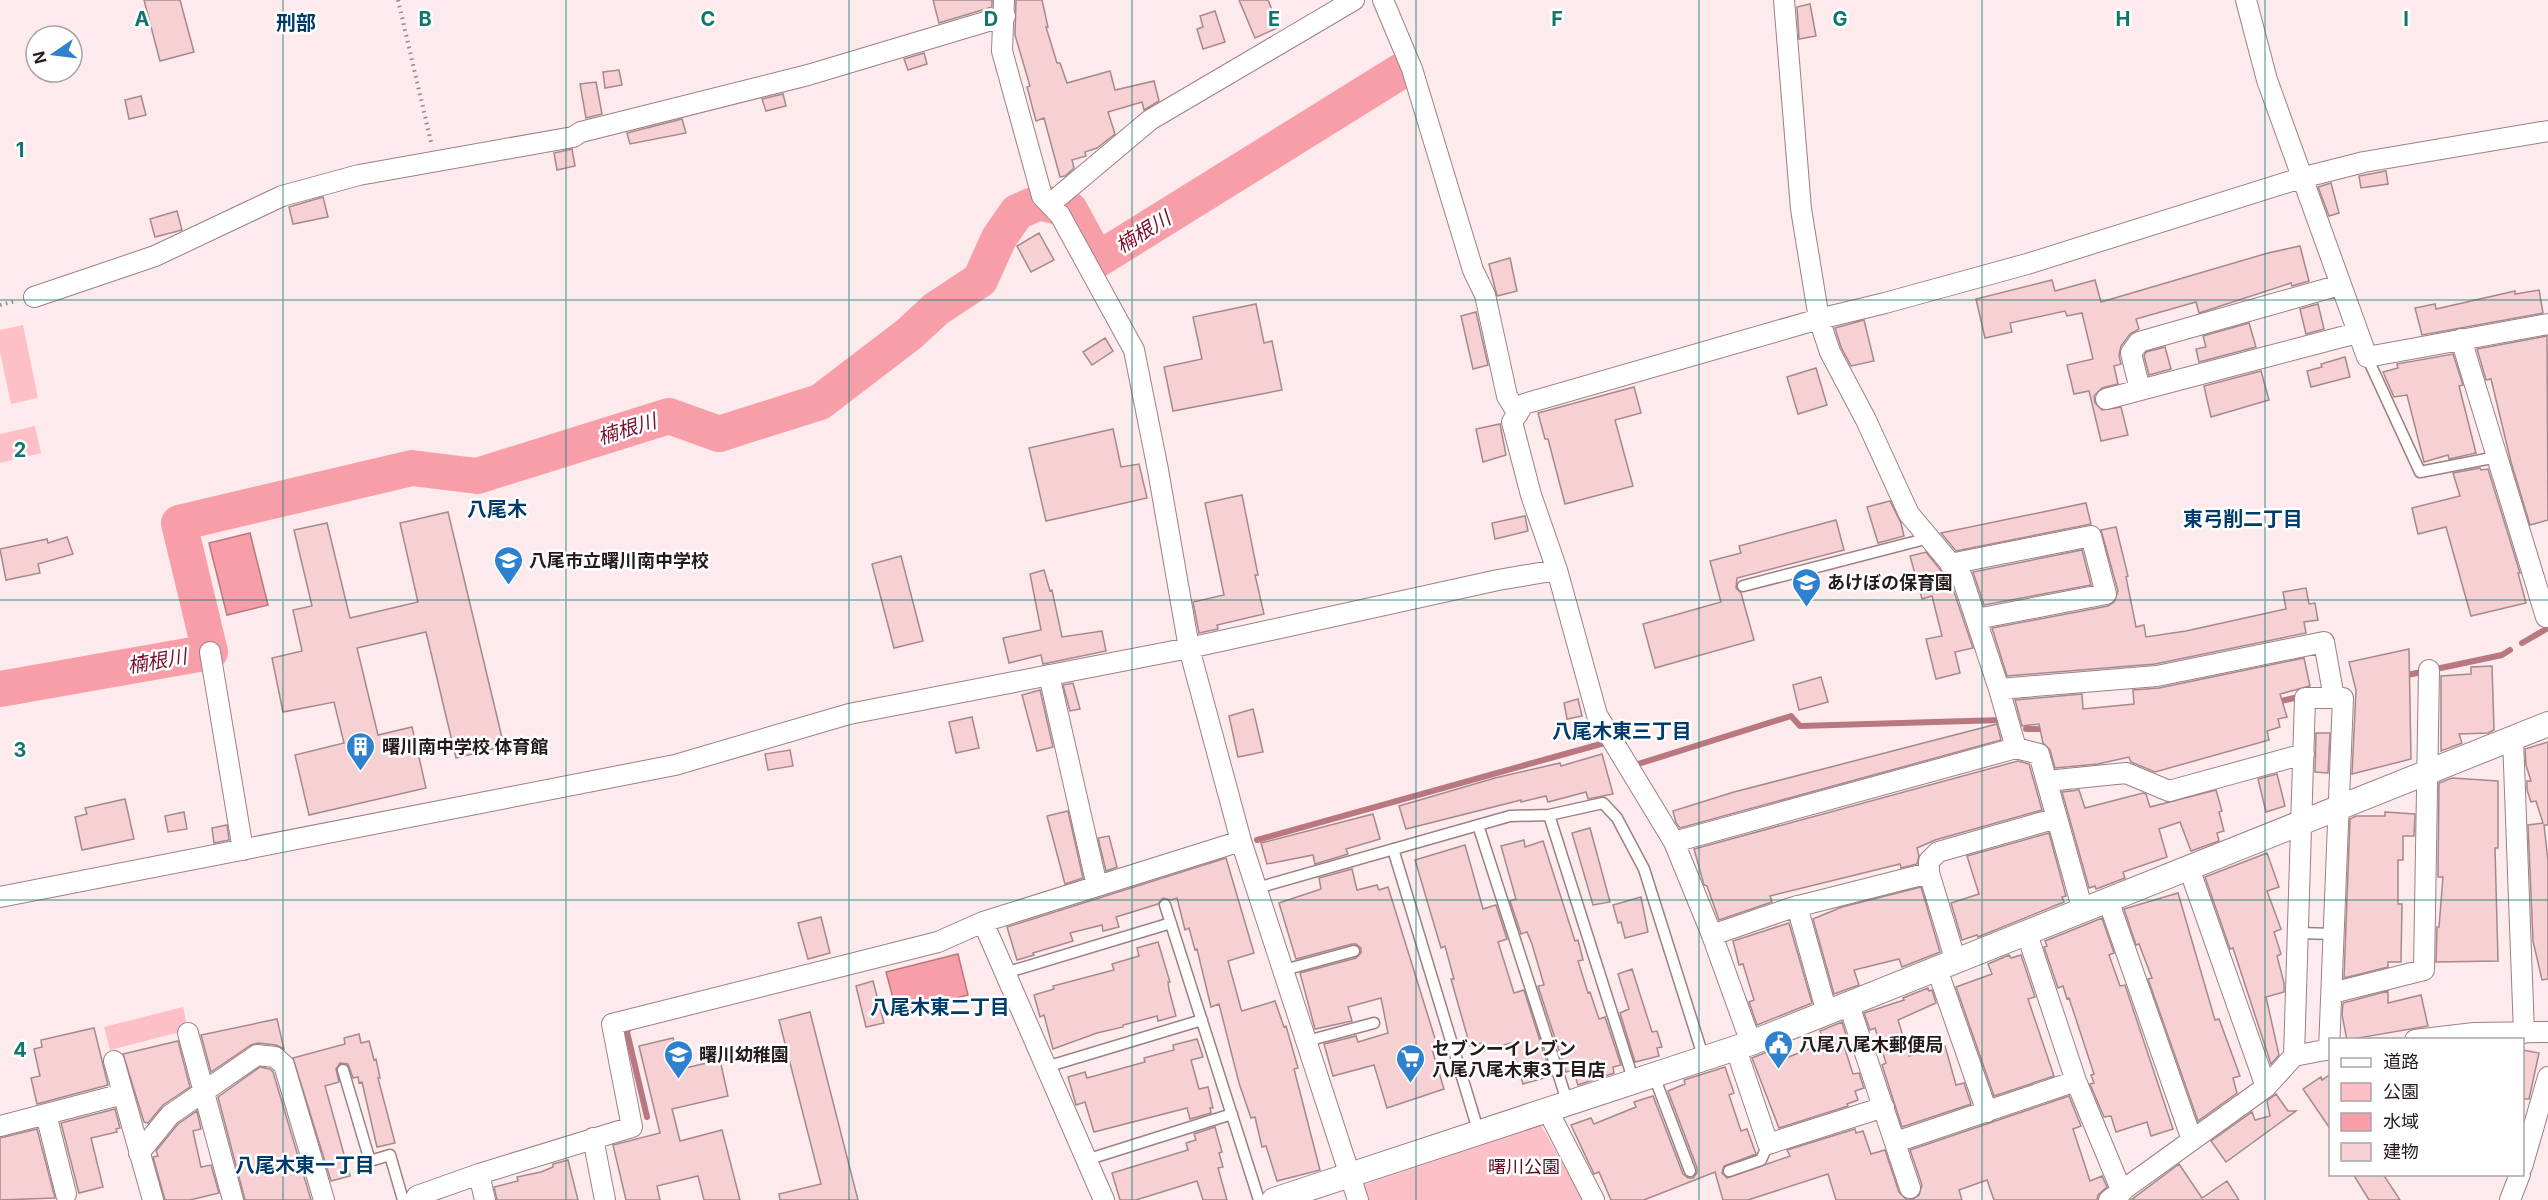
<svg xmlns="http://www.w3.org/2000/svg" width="2548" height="1200" viewBox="0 0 2548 1200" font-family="Inter,'Noto Sans JP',sans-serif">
	<rect width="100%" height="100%" fill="#fdeaec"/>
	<path fill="#fec0c7" d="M23,325l15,73 -27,6 -11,-52v-22z
		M35,426l6,27 -41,10v-29z
		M183,1007l5,23 -78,20 -6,-23z
		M1541,1125l42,75h-216l-4,-15z"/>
	<path fill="#f89ea9" stroke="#b9777f" stroke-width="1.5" d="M250,533l18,72 -41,10 -18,-72z
		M958,954l10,41 -71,18 -11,-41z"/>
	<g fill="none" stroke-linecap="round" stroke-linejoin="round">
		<path stroke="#b9777f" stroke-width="6" d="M2522,643l26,-15
			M2436,669l66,-14 8,-5
			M2402,676l20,-4
			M2277,702l25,-6
			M2026,729h21
			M1638,764l153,-48 9,10 202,-6
			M1257,840l351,-98
			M631,1023l-4,9 20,85"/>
		<path stroke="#f89ea9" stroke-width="36" d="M0,689l210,-37 -31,-129 233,-55 65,8 192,-60 50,18 101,-32 89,-68 27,-25 44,-29 19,-42 18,-26 23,-10 30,8 27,50 304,-189"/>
	</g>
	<path fill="#f6d0d3" stroke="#a5898c" stroke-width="1.5" d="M144,0h36l14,52 -34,9z
		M933,0h59v7l-53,16z
		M1016,0h26l6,27h-2l11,36h3l7,20 43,-12 5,19 39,-9 5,20 -15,9 -2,-8 -34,10 7,22 -18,14 -12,4 1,4 -14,4 2,8 -9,8 -5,1 -16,-59 -8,3 -9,-34 3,-1 -15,-51z
		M1239,0h29l11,27 -24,11z
		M1810,4l6,32 -17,3 -2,-32z
		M1215,11l10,31 -22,7 -6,-20 6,-2 -3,-11z
		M924,53l3,11 -19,6 -4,-11z
		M619,70l3,15 -17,3 -2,-16z
		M596,82l6,32 -16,4 -6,-34z
		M783,94l3,12 -20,5 -4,-12z
		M141,96l5,19 -17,4 -4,-19z
		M682,119l4,14 -56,11 -3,-11z
		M572,149l3,17 -18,4 -3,-17z
		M2386,171l2,13 -27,4 -2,-12z
		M2331,183l8,30 -10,3 -11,-29z
		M323,197l5,20 -35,7 -4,-17z
		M177,211l5,19 -27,7 -5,-18z
		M1039,233l15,27 -23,12 -14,-26z
		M2300,246l9,35 -17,5 -1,-3 -92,30 -3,-11 -60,17 3,10 -9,5 -9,12 -2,9 2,9 -7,2 4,18 -16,4 -8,8 1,7 7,7 19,-3 7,28 -27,6 -12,-50 -15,3 -7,-29 26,-6 -11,-46 -15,3 -2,-5 -55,12 2,9 -27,6 -9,-39 76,-19 3,11 40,-11 6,22 167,-49z
		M1510,258l7,33 -20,5 -8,-32z
		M2539,290l4,23 -121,22 -7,-27 20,-4 1,5 79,-18v3z
		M1256,304l8,39 8,-2 10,49 -109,21 -9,-44 38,-8 -9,-42z
		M2318,304l6,25 -18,5 -6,-25z
		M1476,312l12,53 -15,4 -12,-53z
		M1864,320l10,41 -23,5 -10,-19 -6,-19z
		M2249,323l7,24 -57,15 -3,-13 10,-2 -3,-11z
		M2547,336l1,184 -18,5 -19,-63 -20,-83 -5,1 -9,-31z
		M1105,338l8,13 -21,14 -9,-13z
		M2165,347l6,22 -22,6 -5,-19 2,-4z
		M2453,354l10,31 -4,1 17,67 -27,6 -1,-4 -24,7 -17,-67 -13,2 -11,-25 15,-4 -1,-4z
		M2345,357l5,20 -39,10 -4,-16 15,-4 -1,-3z
		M1816,368l11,37 -29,9 -11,-37z
		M2261,371l8,29 -58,17 -7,-31z
		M1634,387l7,26 -26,7 18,66 -68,18 -17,-65h-3l-7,-26z
		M1500,424l6,31 -23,7 -7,-33z
		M1113,429l8,38 18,-3 8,34 -101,23 -17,-73z
		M2480,468l1,2 7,-1 32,104h-2l8,30 -55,13 -25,-89 -28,7 -6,-26 48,-12 -7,-23z
		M1242,495l16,80h-3l9,39 -47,11 1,4 -19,4 -6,-31 31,-7 -19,-92z
		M1890,501l11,22 3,13 -26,7 -11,-36z
		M2086,503l5,21 -135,27 -15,-18z
		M448,512l56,234 -48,12 -30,-126 -69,16 21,87 34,-8 14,61 -117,27 -14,-60 49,-12 -10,-41 -51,10 -11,-54 30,-7 -9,-41 19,-4 -18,-76 33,-7 23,95 68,-16 -18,-79z
		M1525,516l3,15 -33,8 -3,-16z
		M1836,520l8,30 -107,28 -1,10 5,5 13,47 -99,28 -12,-44 78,-22 -11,-41 31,-8 -2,-7z
		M2116,527l12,49 -2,1 10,50 8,-2 2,12 40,-6 95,-21 5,-1 -3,-17 23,-4 3,16 6,-1 3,17 -14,2 2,11 -151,31 -148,12 -15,-48 116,-22 6,-4 4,-11 -17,-61z
		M67,537l6,17 -35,10 2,9 -34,7 -6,-31 47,-10 1,4z
		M2082,550l9,35 -107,20 -11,-33z
		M1926,552l25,31 22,65 -18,4 5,21 -24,6 -10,-40 16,-3 -10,-40 -10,3 -12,-43z
		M901,556l22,85 -29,7 -22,-84z
		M1044,570l6,21 2,-1 10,47 40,-6 4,20 -63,13 -2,-9 -32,8 -6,-25 38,-8 -11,-56z
		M2409,649l2,110 -59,15 4,-84 -7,-28z
		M2304,658l6,28 -30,8 7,23 -9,2 2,8 -13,4 2,9 -114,32 -24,-10 -2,-5 -31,7 -43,4 -5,-18 -7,-7 -4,-19 -17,2 -7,-26 67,-6 1,15 51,-5 -1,-14 26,-2z
		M2492,666l2,64 -6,3 -29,1 3,9 -21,8v-75l30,-2v-7z
		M1821,677l7,25 -29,8 -6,-25z
		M1073,683l7,26 -10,2 -7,-26z
		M1040,690l13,57 -16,4 -15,-56z
		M1578,699l4,17 -15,3 -3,-16z
		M1253,709l10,43 -25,5 -9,-41z
		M972,717l7,31 -23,5 -7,-31z
		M1997,724l4,16 -321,88 -4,-5 -3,-12 61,-19z
		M2316,733h14l-2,40 -13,-1z
		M2548,742v83h-4l4,36v118l-6,1 -9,-39 -5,-116 15,-2 -7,-22 -5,1 -4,-12v-9h4l-5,-16 -1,-16z
		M790,750l3,16 -25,4 -3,-16z
		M1602,754l11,40 -25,5 -2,-7 -38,10 -2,-6 -25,6v-2l-115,29 -7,-23 96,-28 65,-15 1,3z
		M2018,761l11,3 13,46 -107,30 -18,8 2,8 -2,8 -16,4 -1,-4 -130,32 2,6 -53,18 -12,-34 -3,-1 -10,-36z
		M2277,774l8,32 -19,6 -8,-33z
		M2452,778l46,3v67h-3l3,113 -62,1 1,-35h2l4,-50h-5l1,-94z
		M2079,790l6,18 58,-15 3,1 4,13 66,-17 6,21 -3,1 5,19 -7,2 2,8 -28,10 -11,-29 -21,7 8,28 -44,15 2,6 -29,11 -1,-3 -6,2 -27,-96z
		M125,799l9,40 -52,11 -7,-33 12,-3 -2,-6z
		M1068,811l15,67 -18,6 -18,-68z
		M184,812l3,17 -19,3 -3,-16z
		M2385,812l30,2 -1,22h-11v24h-5v44h4l-1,58h-13v5l-44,11 6,-159 6,-3h29z
		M1373,814l7,25 -34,10 2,5 -33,10 -2,-9 -46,9 -6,-21z
		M227,825l2,15 -15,3 -2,-15z
		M1590,828l20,74 -17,3 -21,-72z
		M2049,833l17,63 -4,1 2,5 -86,35 -1,-2 -15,5 -11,-37 28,-9 -12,-38z
		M1109,836l8,31 -11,4 -8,-33z
		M1524,840l1,7 18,-6 32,100 3,-1 5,20 -5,1 10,32 2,-1 9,27 6,-2 16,48 -8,2 1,6 -36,12 -5,-15 -7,2 -28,-86 6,-1 -12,-41 -5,-12 -6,2 -11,-33 6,-2 -15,-53z
		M1465,845l18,64 13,-4 11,34 -9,3 16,51 10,-3 27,86 -28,8 -12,-41 -27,8 -2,-8 -12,3 -19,-67h3l-9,-33 -4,2 -26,-88z
		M2267,853l12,34 -12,4 14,38 -7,3 7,22 -4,2 7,27v9l-18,5 13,58 -8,9 -38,-116 -3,1 -25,-72z
		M1226,858l28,95 -26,8 13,48 1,2 33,-10 9,26 2,-1 12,42 -4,1 26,101 -43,11 -11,-35 -4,1 -7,-30 -4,1 -12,-35 -20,-79 -8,3 -14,-58 -2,1 -6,-22 -4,2 -8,-32 -6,2 -8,-2 -5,6 -42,13 3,10 -16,4 -1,-6 -32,8 3,8 -40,12 1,2 -17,5 -10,-33z
		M1352,869l5,21 20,-5 2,5 9,-3 49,158 -6,1 13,43 -57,19 -13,-43 -41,11 -9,-32 32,-8 2,6 30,-9 -7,-35 -33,9 4,14 -37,8 -15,-56 56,-15 5,-5v-5l-5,-4h-4l-56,15 -17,-56 42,-14 -2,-11z
		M1921,887l19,65 -38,15 -3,-8 -45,11 5,15 -25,9 -21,-75 29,-12z
		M2178,893l37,127 4,-1 21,57 -7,2 4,15 -39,28 -50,-142 4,-1 -13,-34 -3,1 -12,-36z
		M1641,897l7,35 -23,6 -4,-16 -3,1 -5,-18z
		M821,917l9,36 -22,6 -10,-36z
		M2102,918l12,35 -5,2 11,31 5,-1 48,144 -22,7 -4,-14 -31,10 -5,-16 -7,1 -14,-33 4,-1 -3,-8 3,-1 -25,-76 -2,1 -4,-13 -5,2 -14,-41 3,-1 -2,-5z
		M1789,923l23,80 -55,22 -8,-23 5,-2 -11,-36 -4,1 -6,-24z
		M1158,942l12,40h-2l1,8 7,26 -18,5 -1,-5 -34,9v2l-26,6 -44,16 -9,-34 -4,2 -6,-22 20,-6 -1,-3 61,-16 -2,-6 27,-8 -2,-8z
		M2009,955l2,3 10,-3 14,42 -7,2 26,77 -60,20 -38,-109 36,-13 -4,-10z
		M1632,969l20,63 5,-1 5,16 -5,1 2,8 -24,6 -15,-49 9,-4 -11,-35z
		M873,981l11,42 -18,4 -10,-41z
		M1928,988l1,3 3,-1 4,13 -38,17 11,36 36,-10 11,39 8,-2 7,21 -69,23 -20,-62 4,-2 -11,-35 -5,2 -6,-17 40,-13 -1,-2z
		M2388,991v12l33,-8 7,31 -81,14 -5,-25 1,-12z
		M810,1012l48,188h-78l-1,-6 42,-10 -42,-164z
		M277,1019l7,30 -8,-4 -18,-2 -7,2 -40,27 -10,-37z
		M1842,1022l5,16 -5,2 11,34 6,-1 5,15 -9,3 3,9 -11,4 1,2 -69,22 -27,-70 25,-10 4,12 43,-17 -4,-12z
		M94,1028l14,57 -71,19 -6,-26 9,-2 -6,-27 8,-2 -1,-7z
		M359,1034l2,9 8,-2 5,19 2,-1 4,19h-2l17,65 -18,4 -15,-65 -3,1 -1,-6 -5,1 -5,-14 -8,-1 -4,6 3,13 -14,4 25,90 -19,5 -38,-123 52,-14 -1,-6z
		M673,1038l8,31 39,-9 8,36 -56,13 8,32 42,-11 18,70h-36l-6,-24 -41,10 3,14h-34l-13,-55 47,-12 -21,-87z
		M1197,1039l6,18 -12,3 8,29 9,-2 5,21h-3l1,5 -21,6 -3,-11 -93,24 -9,-30 -9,3 -8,-28 17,-5 2,6 58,-16 -1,-4 30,-8 -1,-5z
		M178,1041l12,46 -27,18 -15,18 -4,-1 -21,-68z
		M2523,1050l16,3 -10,46h-6z
		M260,1067l10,2 3,3 38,128h-66l-27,-103z
		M1725,1067l9,26 -5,2 12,36 6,-2 9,25 -32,12 -2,7 5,5 63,-22 -3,-6 68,-21 1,4 7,-2 8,23 14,-4 14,42 8,8 6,-1 6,-4 3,-10 -12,-35 159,-54 12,30 -8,3 17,52 12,-5 5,11 -9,8 -1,5h-103l-7,-20 -28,10 3,10h-126l-8,-26 -80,26h-25l-8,-28 -71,28h-33l-12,-28 -5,2 -23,-49 20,-7 3,6 42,-17 -2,-5 19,-6 30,78 5,4h5l4,-5v-5l-29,-77 17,-7 -1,-4z
		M2331,1074v56l-28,-41 18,-12 1,3z
		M2276,1094l12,17h8l-70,51 -15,-21 41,-29 3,8 15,-4 -3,-15z
		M115,1109l5,19 -4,1 1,3 -26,6 12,49 -24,6 -18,-70z
		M197,1111l4,18 -8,2 8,36 10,-2 8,28 -29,7h-25l-12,-43 5,-1 -2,-5 22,-27z
		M1215,1127l7,25 -3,1 4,14 -5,1 9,32h-24l-6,-19 -61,19h-16l-8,-27 76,-23 -2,-7 10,-3 -2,-6z
		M37,1129l18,69 -55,2v-62z
		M568,1160l10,40h-81l-3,-13 24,-6 -1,-4 24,-5 12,-5v-3z
		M2179,1164l23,34 25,-17 12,19h-108z
		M2353,1174h30l17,26h-31z"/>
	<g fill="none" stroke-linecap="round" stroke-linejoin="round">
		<defs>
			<path id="service" d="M2367,357l53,115 77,-15
				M1743,586l186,-48
				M1549,815l85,267
				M1478,825l90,279
				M1393,849l86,284
				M1257,888l253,-72 39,-1 54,-12 14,15 27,51 60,190
				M1165,905l94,295
				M2298,933l36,1
				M1284,970l70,-19
				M1005,973l166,-50
				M1307,1041l67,-18
				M1046,1067l156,-47
				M343,1070l27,91 20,-6 13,45
				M1654,1076l36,95
				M1086,1160l146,-46
				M1729,1171l32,-11 7,-16"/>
			<path id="minor" d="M1004,0l-2,51 40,145 18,19 74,135 24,120 31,178 52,193 117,359
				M1383,0l29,69 61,201 12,25 22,101 11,18
				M1784,0l17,209 18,110 11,33 36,68 43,94 53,63 37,112 17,59 23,6 44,157
				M2246,0l21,80 100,277 181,-33
				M1050,204l100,-84 204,-120
				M34,297l121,-41 127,-60 77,-21 214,-38 8,-5 227,-57 197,-59
				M2461,339l85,278 2,-2
				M2140,390l-9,-37 8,-11 201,-57
				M2106,399l251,-66
				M1950,564l141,-28 15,58 -130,25
				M210,652l33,198
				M1049,675l48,211
				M1999,689l158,-13 167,-34 10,56h9l-14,352
				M2513,738l11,295
				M2047,781l79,-8 43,18 135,-37
				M1674,842l342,-94
				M2189,868l77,219
				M0,897l675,-132 174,-51 340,-66 309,-68 59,-10
				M2108,900l84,240
				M1797,906l30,107
				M983,922l121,278
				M2027,934l49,147 46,111
				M1712,935l79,-27 138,-35
				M1956,962l-27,-89v-12l9,-9 119,-34
				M1937,969l50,143
				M2332,993l92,-23 5,-300
				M1849,1005l61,183
				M188,1033l45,167
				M2415,1040l59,-7 74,-1
				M1751,1043l-39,-108 -38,-93 -77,-127 -40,-145 -26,-75 -19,-73 12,-18 295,-85 66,-16 142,-39 274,-86 63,-16 184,-31
				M1736,1049l32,95 116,-37
				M2294,1056l11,-358h29
				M114,1061l39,139
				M1548,1111l46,89
				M46,1114l20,80
				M0,1126l123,-32
				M593,1138l12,62
				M1896,1142l180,-61
				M139,1153l31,-38 87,-60 18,2 9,8 40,135
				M2522,1167l26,-90
				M479,1174l6,26
				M415,1200l2,-4 62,-22 153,-47 -20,-103 326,-82 45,-20 258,-81
				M2109,1200l157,-113 28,-31 36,-7
				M2510,1200l10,-26"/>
			<path id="tertiary" d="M1274,1200l477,-157 797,-319"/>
		</defs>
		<use href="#service" stroke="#9c8083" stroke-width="13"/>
		<use href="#minor" stroke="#9c8083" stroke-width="22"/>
		<use href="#tertiary" stroke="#9c8083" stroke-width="26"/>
		<path stroke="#968788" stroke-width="4" stroke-dasharray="1.5 4.5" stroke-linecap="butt" d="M398,0l33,142
			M0,305l16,-4"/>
		<use href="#service" stroke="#fff" stroke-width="10"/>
		<use href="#minor" stroke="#fff" stroke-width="20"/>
		<use href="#tertiary" stroke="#fff" stroke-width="24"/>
	</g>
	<path fill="none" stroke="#0f766e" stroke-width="1.5" stroke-opacity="0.55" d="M283,0v1200M566,0v1200M849,0v1200M1132,0v1200M1416,0v1200M1699,0v1200M1982,0v1200M2265,0v1200M0,300h2548M0,600h2548M0,900h2548"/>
	<defs>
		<symbol id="school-pin" viewBox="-11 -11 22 30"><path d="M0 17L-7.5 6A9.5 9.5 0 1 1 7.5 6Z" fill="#2d81cf" stroke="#fff"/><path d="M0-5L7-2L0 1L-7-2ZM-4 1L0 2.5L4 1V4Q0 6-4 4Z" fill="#fff"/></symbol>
		<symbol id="building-pin" viewBox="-11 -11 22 30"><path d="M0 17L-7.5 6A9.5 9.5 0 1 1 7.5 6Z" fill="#2d81cf" stroke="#fff"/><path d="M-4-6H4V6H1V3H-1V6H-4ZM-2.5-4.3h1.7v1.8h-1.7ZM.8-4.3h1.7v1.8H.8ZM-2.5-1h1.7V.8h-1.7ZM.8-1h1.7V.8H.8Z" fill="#fff"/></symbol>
		<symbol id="civic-pin" viewBox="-11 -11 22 30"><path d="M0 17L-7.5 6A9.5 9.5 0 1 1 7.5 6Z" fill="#2d81cf" stroke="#fff"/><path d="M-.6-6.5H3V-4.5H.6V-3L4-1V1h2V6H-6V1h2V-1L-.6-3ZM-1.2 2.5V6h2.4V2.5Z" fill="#fff"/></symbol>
		<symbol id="supermarket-pin" viewBox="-11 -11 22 30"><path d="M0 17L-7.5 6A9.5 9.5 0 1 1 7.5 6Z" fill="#2d81cf" stroke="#fff"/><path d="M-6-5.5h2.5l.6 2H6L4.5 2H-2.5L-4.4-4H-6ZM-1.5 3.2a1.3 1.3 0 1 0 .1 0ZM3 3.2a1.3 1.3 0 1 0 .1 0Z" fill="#fff"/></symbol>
	</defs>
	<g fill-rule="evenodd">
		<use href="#school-pin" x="492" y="544" width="33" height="45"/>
		<use href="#school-pin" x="1790" y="566" width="33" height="45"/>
		<use href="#building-pin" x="344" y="730" width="33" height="45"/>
		<use href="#civic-pin" x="1762" y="1028" width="33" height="45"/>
		<use href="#school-pin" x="662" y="1038" width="33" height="45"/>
		<use href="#supermarket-pin" x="1394" y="1042" width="33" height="45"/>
	</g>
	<g text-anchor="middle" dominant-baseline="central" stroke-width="5" stroke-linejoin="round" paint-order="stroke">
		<g font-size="18" font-weight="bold" fill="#261b1c" stroke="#fff" text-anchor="start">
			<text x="529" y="560">八尾市立曙川南中学校</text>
			<text x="1827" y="582">あけぼの保育園</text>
			<text x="382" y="746">曙川南中学校 体育館</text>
			<text x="1799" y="1044">八尾八尾木郵便局</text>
			<text x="1432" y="1048">セブンーイレブン<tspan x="1432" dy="21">八尾八尾木東3丁目店</tspan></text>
			<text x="699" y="1054">曙川幼稚園</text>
		</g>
		<g font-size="18" fill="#5a0a20" stroke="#fff">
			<text x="1524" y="1166">曙川公園</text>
		</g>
		<g font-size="20" font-weight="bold" fill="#003b6b" stroke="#fff">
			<text x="296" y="23">刑部</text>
			<text x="497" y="509">八尾木</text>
			<text x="2243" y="519">東弓削二丁目</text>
			<text x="1622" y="731">八尾木東三丁目</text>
			<text x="940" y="1007">八尾木東二丁目</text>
			<text x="305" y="1165">八尾木東一丁目</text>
		</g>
		<g font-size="20" font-style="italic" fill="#790e2d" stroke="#fff">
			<text transform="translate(1143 232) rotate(-32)">楠根川</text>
			<text transform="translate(627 429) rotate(-17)">楠根川</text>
			<text transform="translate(157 661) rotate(-10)">楠根川</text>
		</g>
	</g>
	<g font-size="20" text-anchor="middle" font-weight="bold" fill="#0f766e" stroke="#fff" stroke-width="5" stroke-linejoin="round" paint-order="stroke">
		<text x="142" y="26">A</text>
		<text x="425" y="26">B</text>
		<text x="708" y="26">C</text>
		<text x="991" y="26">D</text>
		<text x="1274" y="26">E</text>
		<text x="1557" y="26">F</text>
		<text x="1840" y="26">G</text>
		<text x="2123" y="26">H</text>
		<text x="2406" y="26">I</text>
		<text x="20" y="157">1</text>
		<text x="20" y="457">2</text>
		<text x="20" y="757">3</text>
		<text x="20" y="1057">4</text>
	</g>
	<rect x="2329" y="1038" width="195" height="138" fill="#ffffff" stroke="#a8a4a4" stroke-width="1.5"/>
	<rect x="2341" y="1058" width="30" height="9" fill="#ffffff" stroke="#a8a4a4" stroke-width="1.5"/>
	<text x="2383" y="1068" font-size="18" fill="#261b1c">道路</text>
	<rect x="2341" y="1083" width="30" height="18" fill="#fec0c7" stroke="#a8a4a4" stroke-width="1.5"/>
	<text x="2383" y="1098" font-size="18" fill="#261b1c">公園</text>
	<rect x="2341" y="1113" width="30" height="18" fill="#f89ea9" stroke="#a8a4a4" stroke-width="1.5"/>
	<text x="2383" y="1128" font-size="18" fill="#261b1c">水域</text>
	<rect x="2341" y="1143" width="30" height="18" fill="#f6d0d3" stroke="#a8a4a4" stroke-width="1.5"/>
	<text x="2383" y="1158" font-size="18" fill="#261b1c">建物</text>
	<g transform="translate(54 54) rotate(256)"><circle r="28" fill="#ffffff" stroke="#a8a4a4" stroke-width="1.5"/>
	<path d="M0-4.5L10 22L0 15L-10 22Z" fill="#2d81cf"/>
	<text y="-9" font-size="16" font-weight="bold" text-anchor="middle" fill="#261b1c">N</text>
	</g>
</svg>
